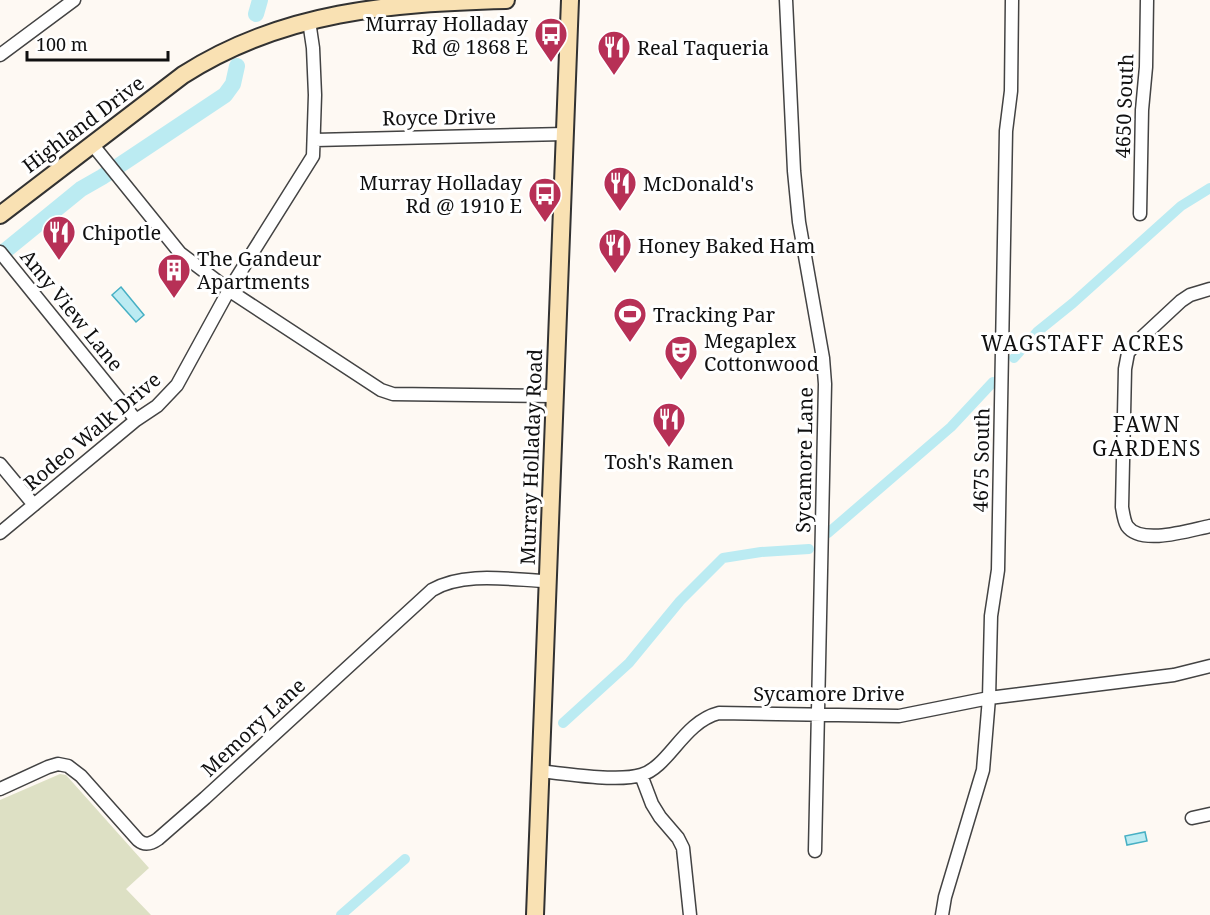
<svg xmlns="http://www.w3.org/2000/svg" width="1210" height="915" viewBox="0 0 1210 915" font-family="'Noto Serif',serif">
	<rect width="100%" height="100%" fill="#fef9f3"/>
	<path fill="#dde0c4" d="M60,774l6,1 83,93 -23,21 25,26h-151v-115z"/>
	<path fill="#bbebf2" stroke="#47b0c4" stroke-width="1.5" d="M121,287l23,28 -8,7 -24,-27z
		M1145,832l2,9 -20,4 -2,-9z"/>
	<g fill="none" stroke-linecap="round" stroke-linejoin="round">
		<path stroke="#bbebf2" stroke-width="10" d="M1014,358l23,-26 36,-29 108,-97 29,-18
			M828,533l123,-106 42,-45
			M563,723l66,-60 51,-62 43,-43 38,-6 48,-3
			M341,915l64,-56"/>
		<path stroke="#bbebf2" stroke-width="16" d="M256,14l4,-14
			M0,255l81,-66 21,-12 123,-82 8,-11 4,-18"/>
		<defs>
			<path id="minor" d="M786,0l8,171 5,51 24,136 2,26 -10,467
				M0,55l74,-55
				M315,140l250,-6
				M92,144l88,109 53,40 148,97 12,4 162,2
				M1140,214l2,-104 4,-43 1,-67
				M0,252l136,168
				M1210,289l-20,6 -9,6 -43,40 -10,12 -3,16 -3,138c1,6 2,14 5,19 14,20 63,4 83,0
				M0,464l34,41
				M0,533l136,-113 21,-14 20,-21 52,-95 84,-134 2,-61 -2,-47 -4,-27
				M540,771c25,3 79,11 101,4 28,-8 42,-53 78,-62l180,3 90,-18 185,-23 36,-9
				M641,775l11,29 8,13 18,21 5,10 7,67
				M0,789l48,-22 10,-3 10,2 13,10 57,64c7,6 13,4 20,-1l47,-41 227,-208c32,-19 80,-10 116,-9
				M1192,818l18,-4
				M942,915l3,-18 38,-127 6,-72 2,-82 7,-46 8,-439 5,-40 1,-91"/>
			<path id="secondary" d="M0,215l183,-140c100,-64 208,-72 323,-75
				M535,915l35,-915"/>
		</defs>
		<use href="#minor" stroke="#434343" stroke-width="15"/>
		<use href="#secondary" stroke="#323232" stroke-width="20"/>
		<use href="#minor" stroke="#fff" stroke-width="12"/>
		<use href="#secondary" stroke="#f9e1b3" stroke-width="16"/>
	</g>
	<defs>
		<symbol id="bus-pin" viewBox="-11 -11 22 30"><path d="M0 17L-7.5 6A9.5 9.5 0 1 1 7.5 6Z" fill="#b73056" stroke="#fff"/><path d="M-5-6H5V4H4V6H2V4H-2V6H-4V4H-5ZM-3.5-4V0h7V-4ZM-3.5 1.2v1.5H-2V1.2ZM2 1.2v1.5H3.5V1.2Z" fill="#fff"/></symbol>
		<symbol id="restaurant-pin" viewBox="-11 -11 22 30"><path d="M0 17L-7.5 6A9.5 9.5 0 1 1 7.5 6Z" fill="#b73056" stroke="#fff"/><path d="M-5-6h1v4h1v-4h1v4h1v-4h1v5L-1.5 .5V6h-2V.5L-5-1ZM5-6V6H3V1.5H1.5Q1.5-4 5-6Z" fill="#fff"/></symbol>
		<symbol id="building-pin" viewBox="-11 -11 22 30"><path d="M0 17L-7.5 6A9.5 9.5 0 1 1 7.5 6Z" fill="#b73056" stroke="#fff"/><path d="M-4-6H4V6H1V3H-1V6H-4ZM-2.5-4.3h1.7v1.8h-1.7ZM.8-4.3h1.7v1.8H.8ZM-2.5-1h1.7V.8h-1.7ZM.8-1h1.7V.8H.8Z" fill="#fff"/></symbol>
		<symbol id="stadium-pin" viewBox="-11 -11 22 30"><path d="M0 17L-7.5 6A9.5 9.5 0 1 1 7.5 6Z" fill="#b73056" stroke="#fff"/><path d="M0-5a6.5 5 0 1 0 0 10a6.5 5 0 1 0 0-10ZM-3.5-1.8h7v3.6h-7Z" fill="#fff"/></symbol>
		<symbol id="theatre-pin" viewBox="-11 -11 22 30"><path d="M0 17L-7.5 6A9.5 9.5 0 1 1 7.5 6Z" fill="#b73056" stroke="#fff"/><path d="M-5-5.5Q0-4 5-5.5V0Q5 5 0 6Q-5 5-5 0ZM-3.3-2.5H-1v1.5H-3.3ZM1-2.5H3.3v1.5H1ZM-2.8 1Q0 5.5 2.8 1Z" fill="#fff"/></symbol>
	</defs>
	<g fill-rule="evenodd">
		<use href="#bus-pin" x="532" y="15" width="38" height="52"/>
		<use href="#restaurant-pin" x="595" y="28" width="38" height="52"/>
		<use href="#restaurant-pin" x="601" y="164" width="38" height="52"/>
		<use href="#bus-pin" x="526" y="175" width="38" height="52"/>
		<use href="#restaurant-pin" x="40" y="213" width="38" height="52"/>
		<use href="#restaurant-pin" x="596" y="226" width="38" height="52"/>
		<use href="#building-pin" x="155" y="251" width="38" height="52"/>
		<use href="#stadium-pin" x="611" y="295" width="38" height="52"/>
		<use href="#theatre-pin" x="662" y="333" width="38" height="52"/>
		<use href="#restaurant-pin" x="650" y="400" width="38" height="52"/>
	</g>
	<g text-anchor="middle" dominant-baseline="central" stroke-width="6" stroke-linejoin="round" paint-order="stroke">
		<g font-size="20" fill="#101010" stroke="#fff" text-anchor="start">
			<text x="528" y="23" text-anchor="end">Murray Holladay<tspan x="528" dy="23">Rd @ 1868 E</tspan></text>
			<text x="637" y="47">Real Taqueria</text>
			<text x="522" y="182" text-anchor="end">Murray Holladay<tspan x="522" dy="23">Rd @ 1910 E</tspan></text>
			<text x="643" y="183">McDonald's</text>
			<text x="82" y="232">Chipotle</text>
			<text x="638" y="245">Honey Baked Ham</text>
			<text x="197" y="258">The Gandeur<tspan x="197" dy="23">Apartments</tspan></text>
			<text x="653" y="314">Tracking Par</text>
			<text x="704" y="340">Megaplex<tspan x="704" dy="23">Cottonwood</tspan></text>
			<text x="669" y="461" text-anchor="middle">Tosh's Ramen</text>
		</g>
		<g font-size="20" fill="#101010" stroke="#fff">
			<text transform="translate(1124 106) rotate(-88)">4650 South</text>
			<text transform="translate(439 117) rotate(-1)">Royce Drive</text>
			<text transform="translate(83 124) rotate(-37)">Highland Drive</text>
			<text transform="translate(72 310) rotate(51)">Amy View Lane</text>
			<text transform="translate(92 431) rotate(-40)">Rodeo Walk Drive</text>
			<text transform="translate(531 457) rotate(-88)">Murray Holladay Road</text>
			<text transform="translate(804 460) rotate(-89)">Sycamore Lane</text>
			<text transform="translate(981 460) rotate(-89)">4675 South</text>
			<text x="829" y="693">Sycamore Drive</text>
			<text transform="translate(253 727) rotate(-43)">Memory Lane</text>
		</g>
		<g font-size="21" letter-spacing="1.5" fill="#101010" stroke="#fff">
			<text x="1083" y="343">WAGSTAFF ACRES</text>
			<text x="1147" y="424">FAWN<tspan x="1147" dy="24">GARDENS</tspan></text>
		</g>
	</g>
	<path d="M27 51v9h141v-9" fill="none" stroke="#101010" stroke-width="3"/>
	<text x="36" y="51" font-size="18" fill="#101010" stroke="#ffffff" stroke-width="4.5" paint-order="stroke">100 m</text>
</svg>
